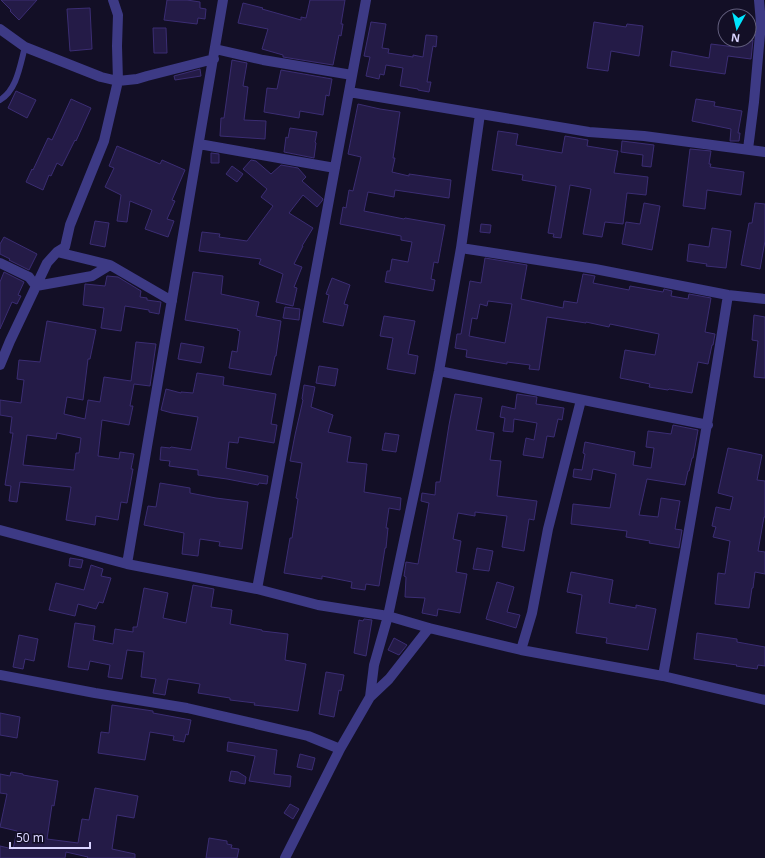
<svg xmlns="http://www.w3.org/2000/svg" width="765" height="858" viewBox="0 0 765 858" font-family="'Noto Sans',sans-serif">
	<rect width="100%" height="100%" fill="#130f26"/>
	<path fill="#241b47" stroke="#3b2d73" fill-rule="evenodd" d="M1,0h36l-18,20 -9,-9 1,-1z
		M167,0h20l13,2v6l6,1 -1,10 -7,-1 -1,6 -33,-4z
		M310,0h35l-4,24h2l-2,12 -2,-1 -6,30 -50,-8v-2l-21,-6 6,-20 -30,-6 5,-20 20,5 -1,1 39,11v-3l5,1z
		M90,8l2,41 -22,2 -3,-42z
		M371,22l15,2 -4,24 7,1 -1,4 25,4v-2l10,2 3,-22 11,1 -1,11 -3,-1 -6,36h4l-2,10 -11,-2v-1l-18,-3 3,-18 -17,-3 -2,10 -4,-1 -1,5 -13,-3 4,-19 -6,-1z
		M594,22l32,5 1,-3 16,2 -4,30 -28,-5 -3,20 -21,-3z
		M153,28h13l1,25h-13z
		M736,40h17l-2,19 -23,-3 -3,18 -55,-8 2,-15 37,7 2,-14 24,3z
		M232,60l15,3 -4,23 5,1 -4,33 22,1 -1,18 -45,-3 1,-18h3z
		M200,69l1,7 -26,4 -1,-4z
		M281,70l51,9 -3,17 -3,-1 -3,20 -23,-4 -1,7 -35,-6 3,-24 10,1z
		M16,91l20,9 -9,18 -19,-10z
		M71,99l20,9 -15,33 -1,-1 -13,26 -5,-3 -6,13 -2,-1 -6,15 -17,-8 6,-13 1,1 15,-32 4,2z
		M696,99l19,3 -1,4 28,5 -4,22h2l-1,8h-9l1,-12 -39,-8z
		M358,104l22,5 20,3 -7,46h2l-3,14 17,4v-2l42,6 -2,18 -54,-8 -1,7 -26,-5 -4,19 40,8 1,-1 40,7 -7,38 -4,-1 -3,17 4,1 -2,11 -48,-9 2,-11h3l2,-12 16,3 4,-20 -11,-2v-4l-61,-12 3,-17 3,1 3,-18 4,1 8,-34 -13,-3z
		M290,128l27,4 -2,10 1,1 -2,15 -30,-6 2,-15 2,1z
		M498,131l20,3 -2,11 46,8 3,-17 23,4 -1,6 31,5 -4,22 34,4 -2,18 -19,-2 -4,31 -18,-2 -3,15 -19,-3 8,-45 -21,-4 -9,53 -8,-1 1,-3 -6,-1 8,-47 -34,-6 1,-5 -31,-5z
		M622,141l32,4 -3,22 -9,-1 1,-11 -22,-3z
		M117,146l43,18 2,-4 23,10 -13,30 3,1 -8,18 7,2 -6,16 -23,-8 7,-19 -22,-9 -3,21 -10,-1 4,-26 -16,-8 9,-19 -5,-2z
		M690,149l21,2 -2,13h2l-1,3 34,5 -3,23 -34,-5 -2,19 -22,-3z
		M211,153l8,1v9h-8z
		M251,160l5,1 15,13 10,-9 17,3 8,9 -4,4 21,18 -1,2 -5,6 -14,-12 -14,18 24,15 -11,18h1l-9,18 8,3 -8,20 3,1 -4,18 -17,-4 7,-28 -24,-10 2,-5 -62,-8 3,-19 18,2 -1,3 28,4 26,-35 -12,-9 6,-8 -24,-20z
		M232,166l11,8 -6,8 -11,-8z
		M644,203l16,3 -8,44 -30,-6 4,-22 14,2z
		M755,203l10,1v37l-5,28 -19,-4 8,-42h3z
		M95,221l14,2 -4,24 -15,-3z
		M481,224l10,1 -1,8 -10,-1z
		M712,228l19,3 -5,37 -20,-2 1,-2 -20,-3 2,-17 20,3z
		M4,237l33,17 -8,16 -20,-10 1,-1 -10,-5v-10z
		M485,258l42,7 -6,34 42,9 1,-7 13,2 6,-29 12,2 -2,7 36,7 1,-4 33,6 1,-3 8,2 -1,5 17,3 1,-5 22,4 -6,34 10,2 -2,11h-1l-4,19 -10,-2 -6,31 -23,-4 -1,1 -19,-3 1,-3 -30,-6 5,-28 30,5 4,-21 -49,-10 -1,3 -23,-5v1l-39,-6 -8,53 -10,-1 1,-4 -23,-3v2l-41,-7 1,-7 -12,-2 2,-14h4l9,-53 11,2zM488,301l24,3 -7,39 -36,-7 3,-18 5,1 3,-15 7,2z
		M4,272l20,10 -6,13 3,1 -4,8 -5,-2 -12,27v-47z
		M193,272l30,4 -2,18 38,8 -3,14 25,5 -5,35h-1l-4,19 -42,-7 3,-17 5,1 3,-21 -3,-1 1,-1 -53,-9z
		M107,276l11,1 23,14 -1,6 7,1v2l14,2 -2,12 -10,-2v-2l-24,-4 -4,25 -20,-3 3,-20 -21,-3 2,-21 20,2z
		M332,278l18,7 -6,19 4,1 -5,21 -20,-4 6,-27 -3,-1z
		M285,307l15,2 -1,11 -16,-2z
		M754,315l11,2v61l-11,-1 4,-36 -6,-1z
		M384,316l31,5 -7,33 10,2 -3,18 -28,-5 6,-31 -13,-2z
		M47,321l49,9 -6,29h-2l-5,41 -16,-3 -3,17 21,5 3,-19 12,2 4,-25 27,4 5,-39 20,2 -6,42 -16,-2 -4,22h3l-4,19 -27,-5 -4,36 21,3 1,-7 14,2 -3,15h2l-6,34 -6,-1 -3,18 -22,-4 -1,9 -29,-5 5,-33 -51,-5 -3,20 -8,-1 2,-15 -6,-1 8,-52h-3l2,-16 -12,-2v-15l21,3 3,-23 -7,-1 2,-19 21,2zM57,433l24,5 -2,15h-3l-2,17 -51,-5 4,-30 29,4z
		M181,343l23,4 -3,16 -23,-4z
		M319,366l19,3 -3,17 -19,-3z
		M197,373l27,4 -1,8 53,9 -5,30 6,1 -3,18 -35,-6 -1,6 -9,-1 -3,26 42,8 -1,8 -8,-1 -1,2 -31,-6 -29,-4v-5l-29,-4 1,-5 -10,-1 1,-13 9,1 1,-1 20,3 7,-33 -26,-4 -11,-3 5,-21 15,4v-1l12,1z
		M304,385l11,2 -4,20 22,8 -5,17 23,5 -4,25 20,2 -3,28 37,6 -1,12 -11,-2 -3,20h2l-2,20h-1l-6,38 -13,-2 -1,6 -14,-2 1,-6 -30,-6v3l-38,-6 6,-35h2l6,-39 -2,-1 6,-35 -12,-2 5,-26 8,-35 -1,-1z
		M455,394l27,4 -6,32 18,3 -4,27 11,1 -4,35 40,5 -3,19 -5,-1 -5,32 -22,-4 5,-31 -32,-4v4l-17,-3 -5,26 8,2 -5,31 11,2 -7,39 -22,-4 -1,7 -15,-3 3,-15 -20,-1 1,-20 -2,-1 2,-14 12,2 11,-61 -8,-2 1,-8 13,2 1,-13h4l9,-57z
		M517,394l20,3 -1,7 28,4 -2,12 -4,-1 -4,18 -7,-1 -4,22 -20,-3 3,-17 8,2 3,-17 -23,-4 -1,13 -10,-1 2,-13 -5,-1 2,-11 13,3z
		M673,425l25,5 -5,28h-1l-3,13h-1l-3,14 -38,-6 -8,36 19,2 3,-19 19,3 -5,28 7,1 -3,18 -30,-5 1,-2 -24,-4 1,-6 -56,-7 2,-20 37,4 6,-34 -23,-5 -2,11 -18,-3 1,-8 8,1 3,-16 -2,-1 2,-11 50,10 -2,13 18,3 3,-20 -8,-1 2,-16 23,3z
		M385,433l14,2 -3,17 -14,-2z
		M728,448l34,7 -5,25 8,1v36h-1l-6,34 7,1v22l-10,-2 -2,16h-1l-3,20 -34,-4 3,-31 7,1 5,-33 -17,-4 3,-10 -4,-1 4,-19 14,3 3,-13 -15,-4z
		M160,483l30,5v5l26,5 32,4 -6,47 -23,-3 1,-4 -20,-3 -2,17 -16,-2 2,-21 -40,-8 4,-19 8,1z
		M477,548l16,3 -4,20 -16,-2z
		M70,558l13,2 -2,8 -12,-2z
		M91,565l12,4 -2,7 10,2 -8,25 -4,-1 -3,7 -18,-5 -3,12 -26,-6 7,-27 28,7z
		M571,572l42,8 -4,23 27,5v-3l20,4 -8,41 -42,-7 1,-5 -31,-5 6,-38 -15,-3z
		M497,582l17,5 -7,25 13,3 -4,13 -30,-9z
		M193,585l21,4 -3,18 21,3 -2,14 32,6v1l26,3 -3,26 21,4 -8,47 -18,-3 -26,-3 1,-2 -25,-3v-2l-32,-5 2,-9 -32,-5 -3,16 -12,-2 3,-14 -15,-2 3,-25 -17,-2 -5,29 -14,-2 2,-12 -20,-4 -2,9 -20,-3 7,-44 20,3 -2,14 20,4 2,-15 18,3v-5h4l7,-39 24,5 -5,25 23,5z
		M364,619l8,1 -6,36 -12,-3 5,-33 4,1z
		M697,633l40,6v3l28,5v19l-7,-1 -1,4 -21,-3 1,-1 -43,-6z
		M19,635l19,4 -4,22 -9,-2 -2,10 -10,-2z
		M394,638l13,7 -8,10 -11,-5z
		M326,672l18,3 -3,16 -2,-1 -5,27 -15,-3z
		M112,705l41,6v2l38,7 -3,15 -2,-1 -2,8 -11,-2 1,-4 -24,-4 -5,28 -47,-7 3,-21 8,1z
		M0,713l20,4 -3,21 -17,-3z
		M228,742l49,8 -3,24 17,2 -1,11 -41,-6 6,-25 -28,-5z
		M300,754l15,4 -3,12 -15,-3z
		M231,771l7,1 8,5 -1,7 -16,-3z
		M11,772l12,2v1l35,6 -4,25 -2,-1 -5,34 31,4 4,-24 7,1 6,-32 43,8 -4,22 -17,-3 -5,34 23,5v4h-48l1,-1 -22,-5 -1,6h-65v-12l13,3 4,-18 -17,-4 7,-33 -7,-1v-19l10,2z
		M290,804l9,5 -6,10 -9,-6z
		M209,838l18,3v3l5,1 -1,3 8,1 -2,9h-31z"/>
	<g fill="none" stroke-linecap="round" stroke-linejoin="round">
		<path stroke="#3d3a85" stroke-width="6" d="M0,100c17,-10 20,-35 25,-53"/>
		<path stroke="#3d3a85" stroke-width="10" d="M0,29l25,18 76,30 17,4 19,-2 10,-3 67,-17
			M215,49l48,11 89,15
			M349,92l240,40 55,4 121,16
			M199,144l136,24
			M748,149l6,-47 7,-79 -2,-23
			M461,248l134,21 133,26 37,4
			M57,252l53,13 62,36
			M0,263l29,14 7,9 56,-10 18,-11
			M0,365l10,-24 37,-78 10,-11 8,-5 5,-22 34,-84 14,-60 -1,-35 1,-31 -5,-15
			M439,371l269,54
			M0,530l127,34 130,25 61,16 70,11 41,12 92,22 142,26 102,24
			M127,564l96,-564
			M257,589l109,-589
			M521,650l11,-37 16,-84 33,-129
			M0,675l95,18 92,15 121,28 32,13
			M663,676c23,-127 45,-254 65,-381
			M370,697l4,-32 14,-49 30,-141 21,-104 22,-123 19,-134
			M285,858l55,-109 30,-52 19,-18 40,-51"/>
	</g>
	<g transform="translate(737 28) rotate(188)"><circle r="19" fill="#130f26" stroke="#625e7d"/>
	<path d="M0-3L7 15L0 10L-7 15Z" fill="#00e5ff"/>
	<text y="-6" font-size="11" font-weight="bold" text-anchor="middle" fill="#d9d4ff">N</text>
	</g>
	<path d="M10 842v6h80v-6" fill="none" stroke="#d9d4ff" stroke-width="2"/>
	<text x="16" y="842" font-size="12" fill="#d9d4ff" stroke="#130f26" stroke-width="3" paint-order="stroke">50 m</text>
</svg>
